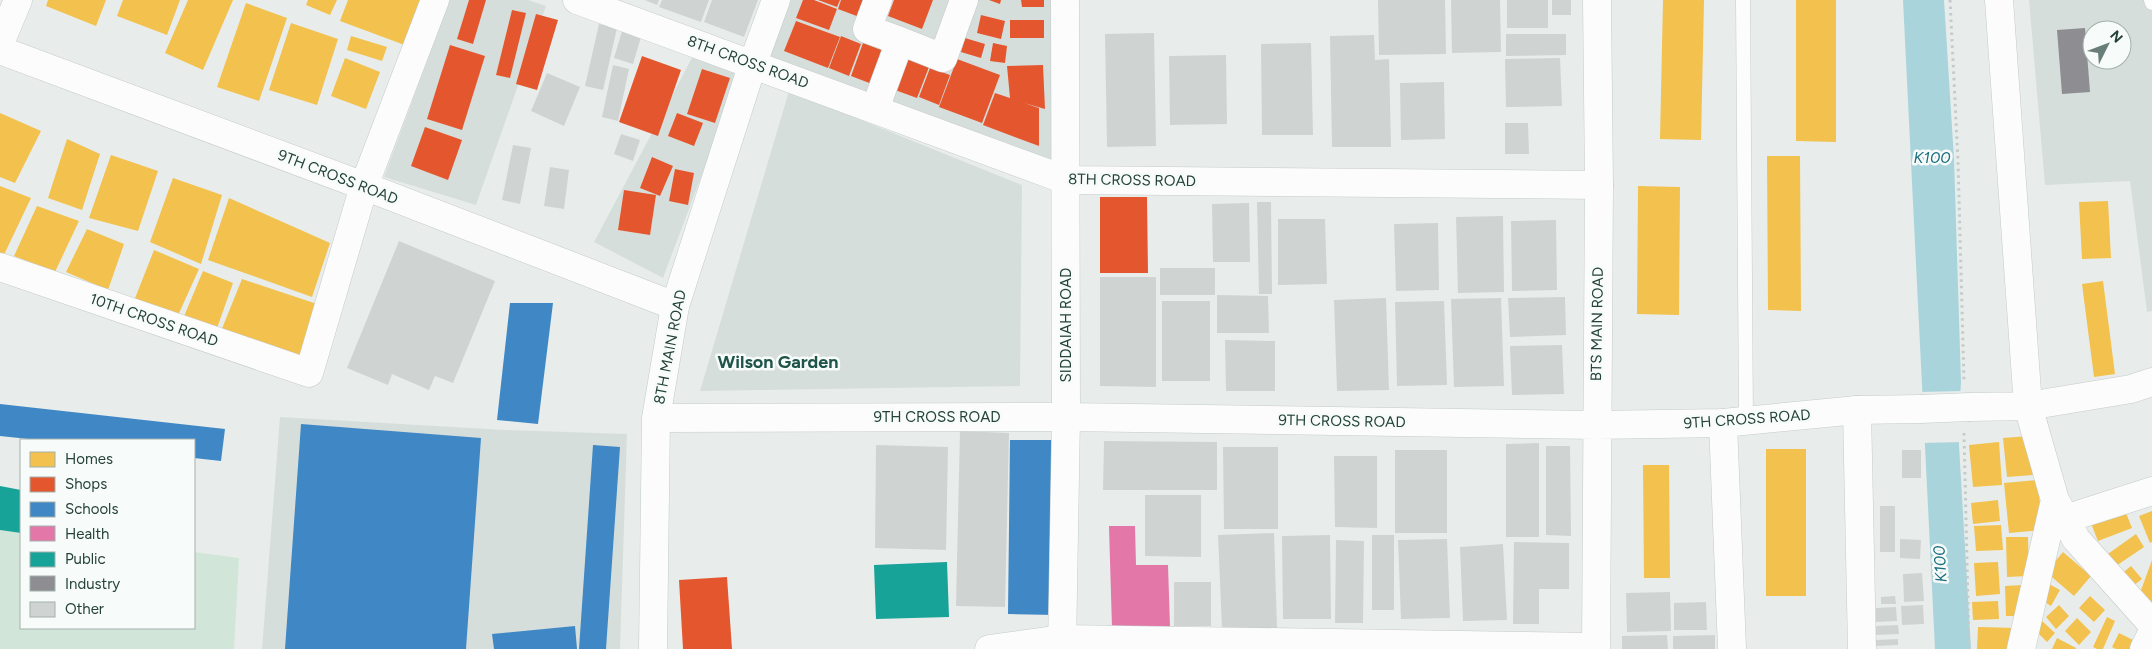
<svg xmlns="http://www.w3.org/2000/svg" width="2152" height="649" viewBox="0 0 2152 649" font-family="Figtree,sans-serif">
	<rect width="100%" height="100%" fill="#e8edeb"/>
	<path fill="#d6dedb" fill-rule="evenodd" d="M450,0h78l18,6 -70,199 -92,-28z
		M791,0h263v162l-286,-103z
		M2029,0h123v311l-5,1 -17,-131 -85,4zM2092,30h30v30h-30z
		M694,54l47,16 -78,208 -69,-36z
		M789,91l233,94 -2,201 -320,5z
		M280,417l225,13 122,4 -7,215h-358z"/>
	<path fill="#d1e6d8" d="M0,530l21,3v95h173v-76l45,6 -5,91h-234z"/>
	<path fill="#a9d4db" d="M1903,0h41l10,159 7,223 -3,46 13,221h-36z"/>
	<path fill="#e8edeb" d="M1963,391l-1,51 -40,1 -2,-51z"/>
	<path fill="#f2c14e" d="M48,0h58l-10,26 -50,-20z
		M123,0h57l-13,35 -50,-19z
		M188,0h45l-30,70 -38,-17z
		M308,0h29l-7,15 -24,-10z
		M348,0h79l-17,47 -70,-26z
		M1663,0h41l-3,140 -41,-1z
		M1796,0h40v142l-40,-1z
		M246,3l41,15 -28,83 -42,-14z
		M291,23l47,16 -21,66 -48,-15z
		M351,36l36,11 -5,14 -35,-11z
		M345,58l35,14 -14,37 -35,-13z
		M0,113l41,18 -26,52 -15,-6z
		M67,139l33,15 -18,56 -34,-12z
		M111,155l47,16 -20,60 -49,-13z
		M1767,156h33l1,155 -33,-1z
		M173,178l49,17 -21,69 -51,-22z
		M0,186l31,12 -29,61h-2z
		M1638,186l42,1 -1,128 -42,-1z
		M229,198l101,45 -18,54 -104,-37z
		M2108,201l3,57 -29,1 -3,-57z
		M37,206l42,15 -24,51 -41,-16z
		M87,229l37,15 -16,46 -42,-18z
		M154,250l45,19 -24,53 -43,-16z
		M203,271l30,12 -17,48 -34,-10z
		M242,279l75,25 -18,59 -78,-32z
		M2103,281l12,93 -21,3 -12,-93z
		M2029,436l4,39 -26,2 -4,-39z
		M1999,442l3,43 -29,2 -4,-42z
		M1766,449h40v147h-40z
		M1643,465h26l1,113h-26z
		M2038,480l4,50 -33,3 -5,-50z
		M1998,500l2,21 -27,3 -2,-21z
		M2124,508l8,20 -34,13 -8,-20z
		M2152,511v31l-2,1 -11,-27z
		M2001,525l2,25 -27,1 -2,-25z
		M2136,534l8,13 -31,21 -8,-12z
		M2006,537h22l1,39 -22,1z
		M2063,552l28,24 -17,20 -28,-24z
		M2152,560v49l-16,-5z
		M1998,562l2,32 -24,2 -2,-33z
		M2131,566l11,13 -17,13 -10,-13z
		M2047,583l13,7 -9,16 -13,-8z
		M2023,585l1,31h-18l-1,-30z
		M2090,596l15,14 -11,12 -15,-14z
		M1998,601l1,18 -26,1 -1,-18z
		M2059,605l10,11 -13,13 -10,-12z
		M2107,617l8,4 -12,28h-6l-4,-2z
		M2077,618l14,14 -12,13 -14,-14z
		M2041,620l14,13 -8,9 -14,-14z
		M1978,627l39,1 -1,21h-39z
		M2119,633l20,10 -3,6h-20l-4,-2z
		M2057,638l19,10v1h-24z"/>
	<path fill="#e4572e" d="M469,0h17l-13,44 -16,-5z
		M803,0h11l23,9 -8,21 -33,-12z
		M818,0h22l-3,7z
		M841,0h28l-7,18 -24,-9z
		M894,0h39l-11,29 -34,-13z
		M989,0h12l-1,4z
		M1021,0h23v7h-22z
		M512,10l14,3 -16,65 -14,-3z
		M536,14l22,6 -21,70 -21,-6z
		M981,15l24,6 -4,18 -24,-6z
		M1010,20h34v18h-34z
		M796,21l44,16 -12,31 -44,-17z
		M841,36l20,8 -12,32 -20,-8z
		M965,38l20,6 -4,14 -20,-6z
		M863,43l21,8 -12,33 -21,-8z
		M993,43l14,3 -2,17 -15,-2z
		M450,45l35,11 -23,74 -35,-11z
		M642,56l39,14 -23,66 -39,-14z
		M907,59l22,8 -12,31 -22,-8z
		M957,59l43,16 -18,48 -43,-16z
		M1043,65l2,44 -21,-6 15,5v38l-56,-21 12,-32 15,5 -3,-32z
		M930,68l20,7 -11,30 -20,-8z
		M702,69l28,9 -15,45 -28,-9z
		M677,113l26,10 -9,23 -26,-10z
		M425,127l37,13 -14,40 -37,-14z
		M652,157l21,9 -13,30 -20,-8z
		M675,169l19,4 -6,32 -19,-4z
		M624,190l32,5 -6,40 -32,-5z
		M1100,197h47l1,76h-48z
		M727,577l5,72h-49l-4,-69z"/>
	<path fill="#3f88c5" d="M510,303h43l-15,121 -41,-4z
		M0,404l225,25 -4,32 -27,-3v-18h-156l-38,-4z
		M301,424l180,14 -15,211h-181z
		M1010,440h50l-3,175 -49,-1z
		M593,445l27,2 -14,202h-27z
		M575,626l2,23h-83l-2,-15z"/>
	<path fill="#e377a8" d="M1109,526h26l1,39h32l2,62 -58,1z"/>
	<path fill="#17a398" d="M0,486l21,4v43l-21,-3z
		M947,562l2,55 -73,2 -2,-54z"/>
	<path fill="#8d8d92" d="M2085,28l5,64 -28,2 -5,-64z"/>
	<path fill="#cfd4d2" d="M645,0h14l-2,5z
		M662,0h47l-8,22 -42,-15z
		M712,0h46l-14,37 -40,-15z
		M1378,0h67l1,54 -67,1z
		M1451,0h49l1,52 -49,1z
		M1507,0h41v28h-41z
		M1552,0h19v15h-19z
		M599,24l18,4 -14,62 -18,-4z
		M622,31l19,6 -8,27 -19,-6z
		M1154,33l2,113 -49,1 -2,-113z
		M1506,34h60v21l-60,1z
		M1374,35l1,25 14,-1 2,88h-59l-2,-111z
		M1311,43l2,92h-51l-1,-91z
		M1226,55l1,69 -57,1 -1,-69z
		M1560,58l2,48 -56,1 -1,-48z
		M613,65l16,4 -11,52 -16,-4z
		M547,73l33,14 -16,39 -33,-15z
		M1444,82l1,57 -44,1 -1,-57z
		M1505,123h23l1,31h-24z
		M621,134l19,6 -7,21 -19,-7z
		M513,145l18,3 -11,56 -18,-4z
		M550,167l19,3 -5,39 -20,-3z
		M1257,202h14l1,92h-13z
		M1249,203l1,59h-37l-1,-58z
		M1503,216l1,76 -46,1 -2,-76z
		M1278,219h47l2,65 -49,1z
		M1556,220l1,70 -45,1 -1,-70z
		M1438,223l1,67 -43,1 -2,-67z
		M399,241l96,40 -42,102 -18,-7 -6,14 -37,-16 -4,11 -41,-17z
		M1160,268h55v27h-55z
		M1100,277h56v110l-56,-1z
		M1217,295l51,1 1,37h-52z
		M1565,297l1,38 -56,2 -2,-39z
		M1386,298l3,92 -52,1 -3,-91z
		M1501,298l3,88 -50,1 -3,-88z
		M1162,301h48v80h-48z
		M1444,301l3,84 -50,1 -2,-84z
		M1225,340l50,1v50h-49z
		M1562,345l2,49 -52,1 -2,-49z
		M960,431l49,2 -4,174 -49,-1z
		M1104,441l113,1v48h-114z
		M1539,443v94h-33v-93z
		M876,445l72,2 -2,103 -71,-2z
		M1546,446h24l1,90 -25,-1z
		M1223,447h55v82h-54z
		M1395,450h52v83h-52z
		M1902,450h19v28h-19z
		M1334,456h43v72l-42,-1z
		M1145,495h56v62l-56,-1z
		M1880,506h15v46h-15z
		M1274,533l3,95 -55,1 -4,-94z
		M1330,535l1,84h-48l-1,-83z
		M1372,535h22v75h-22z
		M1447,539l3,79 -49,1 -3,-79z
		M1900,539l21,1 -1,19 -20,-1z
		M1336,540l28,1 -1,82h-28z
		M1514,542l55,1v46h-30v35h-26z
		M1503,544l4,76 -44,1 -3,-74z
		M1922,573l2,28 -20,1 -1,-28z
		M1174,582h37v44h-37z
		M1670,592l1,39 -44,1 -1,-39z
		M1895,596l1,8h-15v-7z
		M1706,602l1,28h-33v-27z
		M1923,605l1,19 -22,1 -1,-19z
		M1896,607l1,14 -21,1v-14z
		M1898,625l1,9 -23,1v-9z
		M1667,635l1,14h-46v-13z
		M1715,635v14h-42v-13z
		M1898,639v6l-23,1v-6z"/>
	<g fill="none" stroke-linecap="round" stroke-linejoin="round">
		<defs>
			<path id="lane" d="M1743,0l3,421
				M2151,0l1,3"/>
			<path id="street" d="M577,0l489,180 533,5
				M900,41l43,17 21,-58
				M0,43l18,-43
				M0,50l364,136 311,120
				M875,109l25,-68 -33,-12 11,-29
				M0,267l309,106 55,-187 71,-186
				M2152,382l-21,7 -103,17 27,94 21,39 76,85
				M1857,410l5,239
				M1723,423l9,226
				M2065,519l87,-28
				M2021,649l34,-149
				M2144,649l8,-16"/>
			<path id="secondary" d="M1970,407l58,-1 -29,-406
				M656,418l410,-1 530,8 127,-2 134,-13 64,-1
				M653,649l3,-231 19,-112 78,-243 23,-63
				M989,649l73,-10 534,8
				M1062,649l4,-232 -1,-417
				M1596,649l3,-464 -2,-185"/>
		</defs>
		<use href="#lane" stroke="#c5cac8" stroke-width="15"/>
		<use href="#street" stroke="#c5cac8" stroke-width="29"/>
		<use href="#secondary" stroke="#c3cbc8" stroke-width="29"/>
		<path stroke="#c3ccca" stroke-width="3" stroke-dasharray="2.5 4" stroke-linecap="butt" d="M1950,0l8,161 6,221
			M1964,433l5,216"/>
		<use href="#lane" stroke="#fcfcfc" stroke-width="14"/>
		<use href="#street" stroke="#fcfcfc" stroke-width="28"/>
		<use href="#secondary" stroke="#fcfcfc" stroke-width="28"/>
		<defs>
			<path id="secondary-bridge" d="M1921,409l49,-2"/>
		</defs>
		<use href="#secondary-bridge" stroke="#c3cbc8" stroke-width="29" stroke-linecap="butt"/>
		<use href="#secondary-bridge" stroke="#fcfcfc" stroke-width="28"/>
	</g>
	<g text-anchor="middle" dominant-baseline="central" stroke-width="5" stroke-linejoin="round" paint-order="stroke">
		<g font-size="15" fill="#24423a" stroke="#f7fbf9">
			<text transform="translate(748 62) rotate(20)">8TH CROSS ROAD</text>
			<text transform="translate(338 177) rotate(21)">9TH CROSS ROAD</text>
			<text transform="translate(1132 180) rotate(1)">8TH CROSS ROAD</text>
			<text transform="translate(154 320) rotate(19)">10TH CROSS ROAD</text>
			<text transform="translate(1597 324) rotate(-89)">BTS MAIN ROAD</text>
			<text transform="translate(1066 325) rotate(-90)">SIDDAIAH ROAD</text>
			<text transform="translate(670 347) rotate(-79)">8TH MAIN ROAD</text>
			<text x="937" y="417">9TH CROSS ROAD</text>
			<text transform="translate(1747 419) rotate(-4)">9TH CROSS ROAD</text>
			<text transform="translate(1342 421) rotate(1)">9TH CROSS ROAD</text>
		</g>
		<g font-size="16" font-style="italic" fill="#1c6f80" stroke="#f7fbf9">
			<text x="1932" y="157">K100</text>
			<text transform="translate(1940 564) rotate(-94)">K100</text>
		</g>
		<g font-size="18" font-weight="bold" fill="#1f5548" stroke="#f7fbf9">
			<text x="778" y="362">Wilson Garden</text>
		</g>
	</g>
	<rect x="20" y="439" width="175" height="190" fill="#f7fbf9" stroke="#a3b1ad"/>
	<rect x="30" y="452" width="25" height="15" fill="#f2c14e" stroke="#a3b1ad"/>
	<text x="65" y="464" font-size="15" fill="#24423a">Homes</text>
	<rect x="30" y="477" width="25" height="15" fill="#e4572e" stroke="#a3b1ad"/>
	<text x="65" y="489" font-size="15" fill="#24423a">Shops</text>
	<rect x="30" y="502" width="25" height="15" fill="#3f88c5" stroke="#a3b1ad"/>
	<text x="65" y="514" font-size="15" fill="#24423a">Schools</text>
	<rect x="30" y="526" width="25" height="15" fill="#e377a8" stroke="#a3b1ad"/>
	<text x="65" y="539" font-size="15" fill="#24423a">Health</text>
	<rect x="30" y="552" width="25" height="15" fill="#17a398" stroke="#a3b1ad"/>
	<text x="65" y="564" font-size="15" fill="#24423a">Public</text>
	<rect x="30" y="576" width="25" height="15" fill="#8d8d92" stroke="#a3b1ad"/>
	<text x="65" y="589" font-size="15" fill="#24423a">Industry</text>
	<rect x="30" y="602" width="25" height="15" fill="#cfd4d2" stroke="#a3b1ad"/>
	<text x="65" y="614" font-size="15" fill="#24423a">Other</text>
	<g transform="translate(2107 45) rotate(48)"><circle r="24" fill="#f7fbf9" stroke="#a3b1ad"/>
	<path d="M0-4L9 19L0 12L-9 19Z" fill="#697e78"/>
	<text y="-8" font-size="14" font-weight="bold" text-anchor="middle" fill="#24423a">N</text>
	</g>
</svg>
